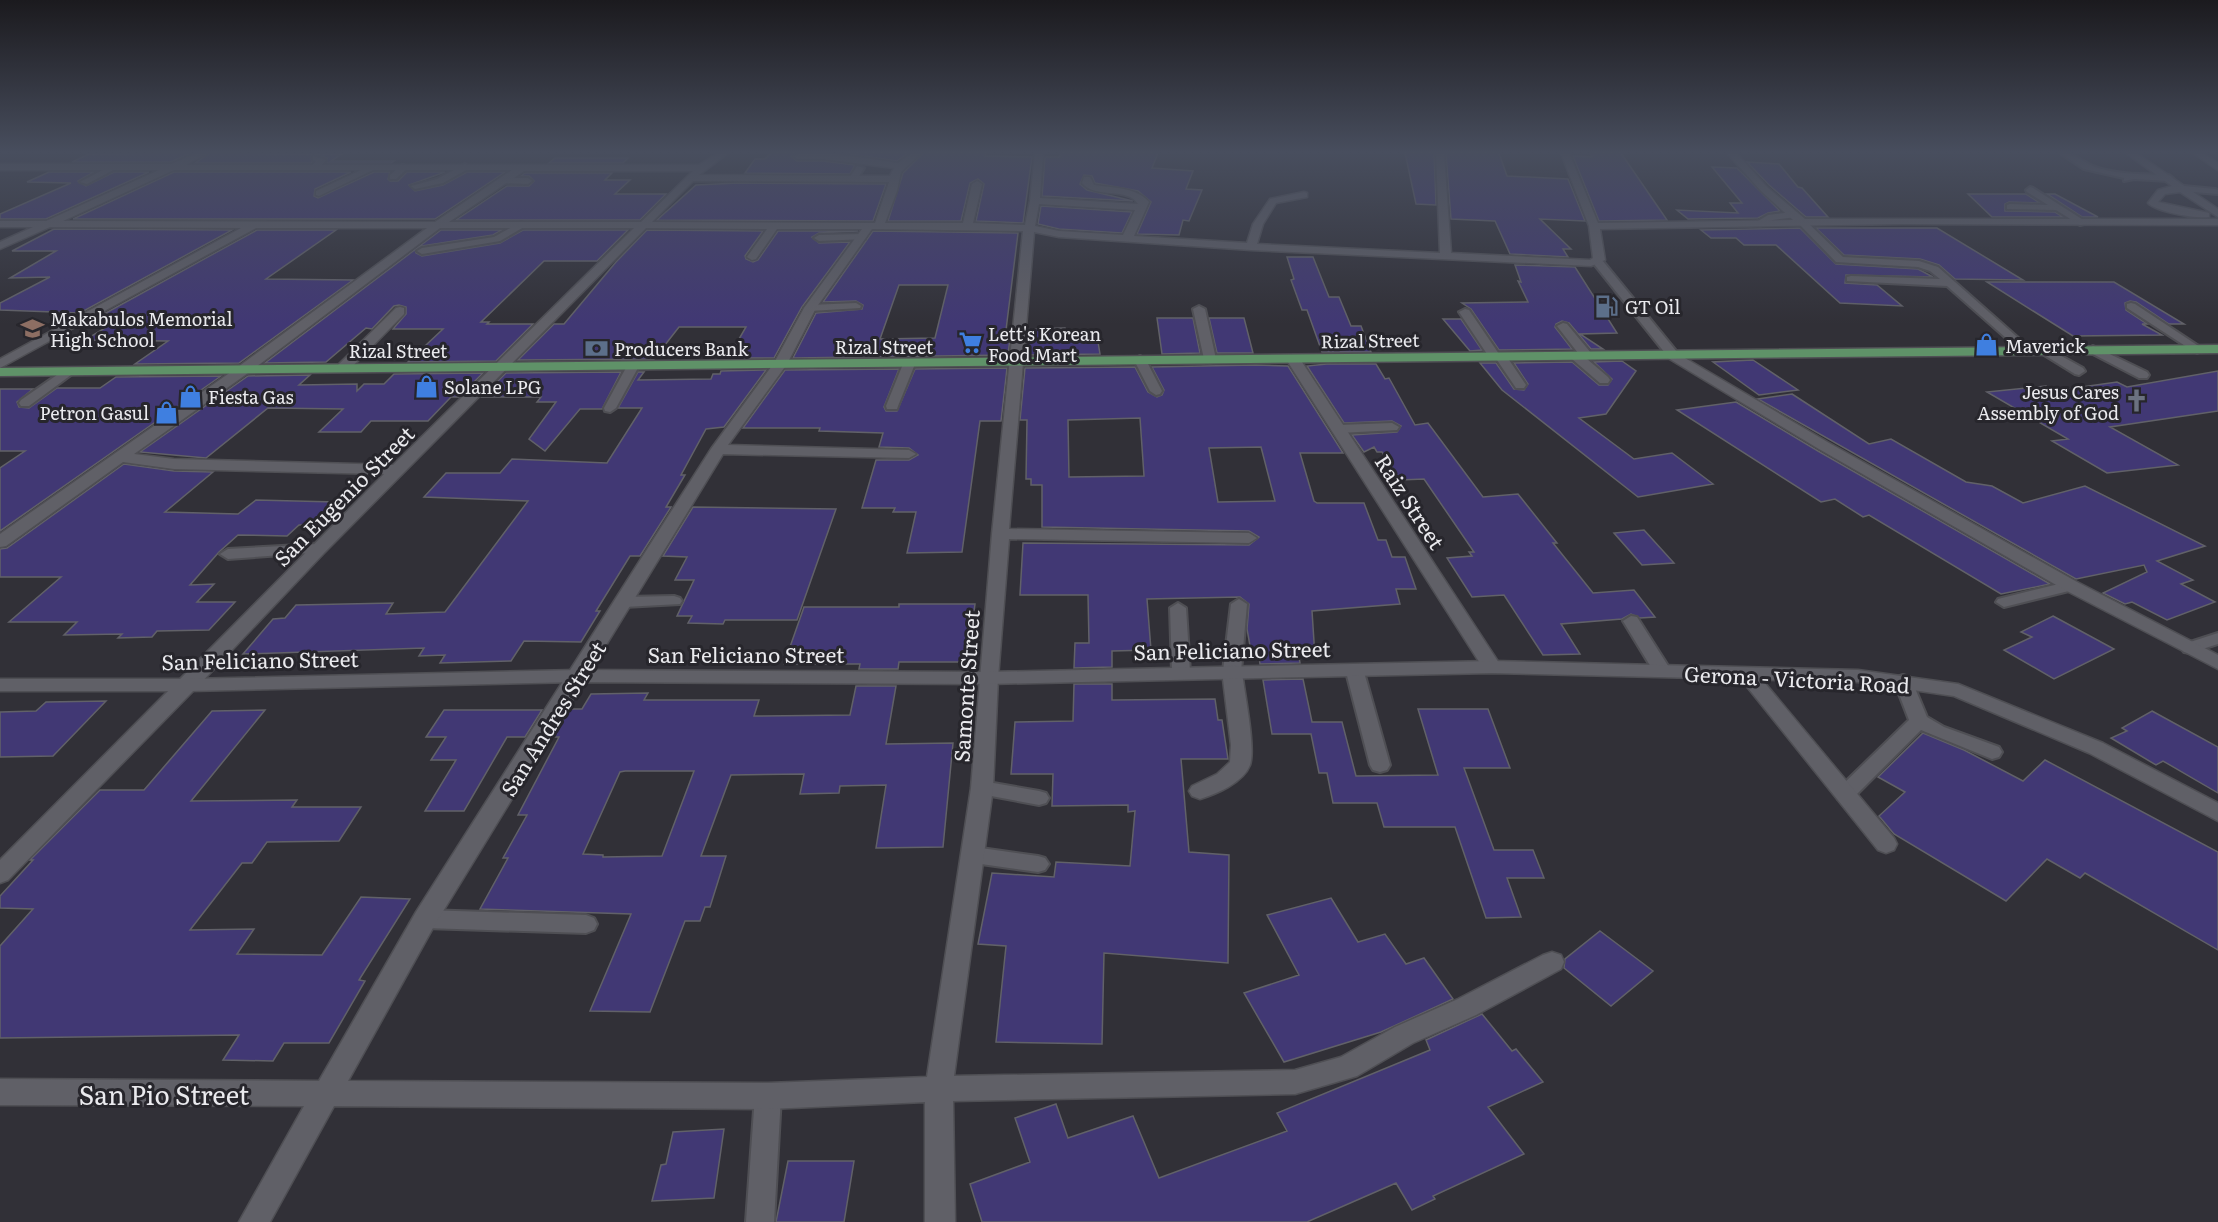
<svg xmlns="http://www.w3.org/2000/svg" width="2218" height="1222" viewBox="0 0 2218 1222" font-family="Literata,serif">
	<rect width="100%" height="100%" fill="#313037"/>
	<path fill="#413874" stroke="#616168" stroke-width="1.5" fill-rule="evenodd" d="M190,153l-19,9h-99l17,-8z
		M210,153l103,1 -2,2 1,7h-117z
		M771,153h25l-5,3 6,5h26l32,4 -5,9 -105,-1 10,-14h10z
		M843,153h65l-11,8z
		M923,153h63l-1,3 47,1 -9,66 -47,-2 8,-37 -6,-5 -8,4 -9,38h-73l15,-48z
		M1060,153h98l-6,15 41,3 -7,18 16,1 -13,31 -6,-1 -4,15 -42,-1 14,-32 -13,-11 -43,-8 -3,-7 -8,-1 -4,9 7,6 46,11 -91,-5 3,-39h15z
		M1405,153h29l2,52 -20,-1z
		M1446,153h53l8,23 61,3 17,42 -45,-2 31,30h-8l5,8 -58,-3 -15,-33 -44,-2z
		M1590,153h31l46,67 -68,1 -26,-65 19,1z
		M314,154h28l-11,7h63l-3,2h-64v-5z
		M555,158h73l-5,5h-74z
		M1747,162l32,2 19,23 4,1 26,29h-22l-37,-32z
		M1712,167l25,1 43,43 -12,2 -10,5 -70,1 -11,-9 61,3 -8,-10h12z
		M49,172h45l-16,9 8,5 28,-14h35l-103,47h-46v-5l71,-31 -44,-1z
		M174,172h177l-36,17 -1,7 4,2 56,-26h16l-2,7 2,2h8l9,-9h38l-36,13 6,6 28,-6 24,-13h38l-70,47h-362z
		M525,173h87l-7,7h25l-15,14h51l-26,26h-184l51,-34h22l5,-5 -5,-5h-8z
		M738,183l148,1 -13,37 -216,-1 39,-35z
		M1968,194h58l14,9 -31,-1 -4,2v7l50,1 8,5h-71z
		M2047,194h8l43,23h-16z
		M1041,206l91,6 -10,21 -63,-4 -21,-5z
		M1800,228l36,36 82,5 15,8 -87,-2 -1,8 32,2 25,21 -62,-3 -64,-58h-32l-8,-7h-25l-10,-8z
		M1816,228h121l86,52 -68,-1 -16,-14 -19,-6 -76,-4z
		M54,229l178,1 -152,83 -80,-3v-7l50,-26 -40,1 46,-27h-44z
		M257,230h79l-70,49 87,1 -114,83 -104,1 33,-23 -83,-1 43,-26h-24z
		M441,230h61l-9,5 -71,11 -7,4 1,3 6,3 78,-13 23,-13h105l-31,31h-53l-63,61h8l-2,2h46l-37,37 -88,1 35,-33h-50l13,-15v-7l-7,-2 -5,1 -22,23 -6,-1 -40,34 -61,1z
		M647,230l116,1 -18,25 1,3 7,3 5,-2 20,-29h80l-39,2 -7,4 7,6 31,-1 -48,65 -28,51h-46l18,-31h-67l-25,32 -136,1 36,-36h10l52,-62z
		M873,231l145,2 -12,97h5l-3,25 -215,3 23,-45 46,-4 1,-4 -7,-4 -33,1zM899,285h49l-13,53 -55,1z
		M1287,257h26l16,40h10l12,29h10l10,26h-49l-15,-42h-5l-11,-30 3,-1z
		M1515,265l60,2 42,66 -37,1 23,15h-12l-22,-26 -7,-2 -6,3 -1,3 17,22 -73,1 -28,-41 -9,-6 66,-1 -10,-21 3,1z
		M1987,282h127l70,42h-15l-33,-22 -6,-1 -5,2 1,7 21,14h-5l20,11 -89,1z
		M1157,318h36l7,35 -38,1z
		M1209,318h35l9,35h-36z
		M1443,319h18l21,31 -12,1z
		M1065,328l1,9 31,-1 3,18 -74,1 2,-26z
		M1753,360l45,30 -39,5 -46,-33z
		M1622,361l14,10 -30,43 -27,4 55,41 38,-6 41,31 -75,13 -136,-107 -22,-27h16l18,26 10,1 4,-6 -14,-21 58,-1 27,23h9l4,-6 -18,-17z
		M1327,364h49l9,15 4,-1 26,47 13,-2 55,74 35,-3 39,49h-4l40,50 41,-3 21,27 -15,1 -9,-4 -9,5 -61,5 19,30 -37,1 -39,-60 -32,2 -25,-39 25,-2 -3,-4h5l-50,-73 -24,1 -18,-28h-5l-3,-5 -10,5 -12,-17 45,-3 4,-6 -9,-5 -48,2 -37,-57z
		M1256,365l32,1 55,87h-43l14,48 3,2h47l14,37h8l6,17h13l11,32h-20l4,15 -88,7 3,46h-16l1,6 -40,1 -1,-7h-7l-5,-28 2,-25 -9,-7 -93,2 4,51 -39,1v16l-38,1 1,-25h14l-1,-48h-68l3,-52 226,2 10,-8 -10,-6 -207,-4v-42h-11v-6h-5l1,-59h-7l5,-52 110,-1 13,25 9,5 5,-2 2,-5 -12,-23zM1140,418l4,58 -75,1 -1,-57zM1261,447l14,54 -57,1 -9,-54z
		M1007,368l-6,53h-21l-18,131 -55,1 9,-41h-23l2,-4h-33l14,-48h33l9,-5 -9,-7 -30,-1 4,-14 -64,-2 1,-3h-77l42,-58 114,-1 -15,38 2,4h11l18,-42z
		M766,370l-42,57 -18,2 -25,46h4l-19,32h5l-31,49h-10l-34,55h4l-19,31 -57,-1 -13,20 -71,2 5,-8 -26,1 5,-8 -181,6 30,-35 12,-1 11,-13 97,-2 -7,11 59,-2 83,-111 -104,-4 22,-24h54l12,-14 95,4 35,-55h-24l20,-36h6l-6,8 73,-1 2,-5h7l1,-3z
		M2218,371v40l-108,16 68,38 -71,8 -55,-32 16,-2 -81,-47 59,-6 7,5 64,-9 10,5z
		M621,372l-19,37h-22l-35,42 -16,-12 27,-37h-19l4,-5h-59l24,-24z
		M483,373l-24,24h-8l-23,24h-57l-10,11h-42l24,-23 -75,-1 -62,50 -66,-6 108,-76 62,-1 -11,10 58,-1v7l7,-7h20l10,-10z
		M221,376l-221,155v-63l25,-17h-25v-62h33l-16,13 2,5 10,1 28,-20h43l16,-11z
		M1792,394l77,50 22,-5 75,43 26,4 31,17 62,-17 120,60 -48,15 36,19 -12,4 34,18 -48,18 -35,-18 -7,2 -22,-11 44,-21 -3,-7 -68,14 -318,-180z
		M1736,402l82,49 232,133 -49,10 -132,-79 -6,2 -28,-18 -14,3 -144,-92z
		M124,464l50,7 39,1 -48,40 73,2 18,-14 79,2 -25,23h-11l-12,11 -49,-1 -19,17 -29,33 24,-1 -17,18h38l-26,28 -52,1 -5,6 -34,1 4,-4 -58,1 13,-13h-68l52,-45h-61v-28l7,-1z
		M693,507l143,2 -39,111h-72l-2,4 -35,-1 4,-7h-15l17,-36h-19l12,-23 -24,-1z
		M1644,530l30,33 -32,2 -28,-32z
		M899,604h76l-8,58h-68l-1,7h-39l1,-5h-76l20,-57h95z
		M2053,616l61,33 -60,30 -50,-29 28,-13 -11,-5z
		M1303,679l9,43h30l14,54 82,-1 -20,-66h70l22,59h-46l30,82h39l11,28h-37l14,39 -35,1 -31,-91h-71l-7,-24h-44l-6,-30h-8l-8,-39h-39l-9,-54z
		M1074,684h38v16l103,-1 3,21h4l6,39h-47l8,93 40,3 -1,108 -124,-10 -2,91 -106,-2 10,-96 -28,-2 14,-71 62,4 2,-15 74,4 5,-55 -7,1v-7l-76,1 1,-32h-42l4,-52 58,-1z
		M856,686h40l-10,58 67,-1 -10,104 -67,1 10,-63 -46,1 -1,7 -39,1 4,-20 -73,1 -30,81h25l-16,51h-5l-5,14h-15l-35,91 -60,-1 41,-97 -151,-5 28,-51h-5l24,-43h-9l41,-78h-6l16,-28h13l9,-15 57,-1 -4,7h115l-5,16 96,-1zM625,771h69l-32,85 -59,1v-2l-20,-1 37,-82z
		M106,701l-53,55 -53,1v-45l36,-1 10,-9z
		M265,710l-74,91 106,-1 -5,7h69l-22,34 -72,1 -15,21h-10l-52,67 64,-1 -17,25 85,1 39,-58 49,2 -51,81 6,1 -36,62h-45l-11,18 -50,-1 16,-25 -239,3v-92l33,-37 -33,-1v-12l33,-36h-3l70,-70h44l68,-79z
		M444,710h98l-17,27h-18l-43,74h-39l31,-51h-25l15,-23h-20z
		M2152,711l66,36v46l-55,-32 -7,4 -45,-27 16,-7 -5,-3z
		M1923,733l41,17 59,31 22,-21 173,92v98l-133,-77 -5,5 -33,-19 -41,42 -112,-67 -15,-18 26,-24 -27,-15z
		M1331,898l27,44 27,-8 21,30 18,-6 29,41 -72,33 -97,30 -40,-69 55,-18 -32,-60z
		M1600,931l53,40 -42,35 -47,-38 1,-9z
		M1482,1014l30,37 4,-2 27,33 -55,25 36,47 -91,42 2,3 -23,11 -16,-27 -89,39h-325l-12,-38 60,-22 -15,-44 41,-14 12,34 65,-22 26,62 128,-47 -10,-18 153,-63 -4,-10z
		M724,1129l-10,69 -62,3 9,-36 5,-1 7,-32z
		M788,1161h66l-10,61h-68z"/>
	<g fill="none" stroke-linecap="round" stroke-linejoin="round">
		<defs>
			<path id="service" d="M2060,153c13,-1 25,11 38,15 23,7 48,6 71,7l4,3 -4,3 -35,-2 -10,2v-3l-40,-9z
				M313,156l13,4 -8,9h-6l-1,-2 5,-6 -3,-1z
				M465,164l4,3 -1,2 -25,14 -28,6 -4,-3 26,-7z
				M112,165l7,2 -32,17 -7,-2z
				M402,165l7,2 -13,12h-6v-4z
				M857,166l7,2 -8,13h-6l-1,-2z
				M502,178h26l4,3 -4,3 -29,-1 -1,-2z
				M2184,186l31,3 3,1v4l-37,-3 -1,-2z
				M2030,187l3,1 55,35 -8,2 -24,-15 -49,-1v-4l3,-1 38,1 -21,-13 -1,-2z
				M1793,212l3,1v4l-23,3 -13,6 -5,-3 13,-8z
				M1800,221h6l37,36 76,4 19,6 95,84 -2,2h-8l-76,-67 -100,-5v-4l4,-1 89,3 -10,-8 -12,-4 -82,-5 -36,-37z
				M521,222l3,1v4l-24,14 -78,13 -5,-3 5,-3 72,-11z
				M862,234l3,1v4l-46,2 -5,-3 5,-3z
				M1594,260h8l75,92v6h-8l-75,-94z
				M856,303l5,3 -1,2 -50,3 -6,-3 6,-3z
				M2131,303l4,1 68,45 -6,4 -4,-2 -66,-43v-4z
				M1199,306l6,3 11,50 -6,4 -6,-4 -11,-50z
				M1465,309l4,1 30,44h6l21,31 -2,3h-8l-19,-28h-6l-32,-48z
				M1563,323l4,1 24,29 2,3 -6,3 21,18 2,3 -2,3h-8l-28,-24v-6h6l-21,-27z
				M2093,346l54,26 2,3 -2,3h-8l-50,-26 -2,-2z
				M2045,347l38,21 2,3 -6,4 -4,-1 -34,-21v-4z
				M1140,356l6,4 16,31 -2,3 -4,1 -6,-4 -16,-31z
				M909,360l6,4 -17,42 -1,3h-10l-1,-3 17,-42z
				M633,362l6,4 -23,42 -6,4 -5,-1 -1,-3 23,-42z
				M67,368l6,4 -2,3 -42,31h-8l-2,-3 2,-3z
				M1392,423l7,4 -2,3 -58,3 -7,-4 7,-4z
				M318,544l8,5 -3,3 -95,7 -8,-5 8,-5z
				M2071,581l6,2 2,3 -2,3 -73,18 -8,-5 2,-3z
				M674,596l6,2 2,3 -2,3 -56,3 -8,-5 8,-5z
				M1239,599l8,5 -6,67 -3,4h-12l-3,-4 8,-67z
				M1178,603l8,5 4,64 -3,4h-12l-3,-4 -2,-64z
				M1631,616l6,1 35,55 -3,4h-12l-3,-4 -31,-51z
				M2218,633v11l-28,9 -6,-1 -3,-4 3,-4z
				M1355,666l6,2 3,4 26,93 -3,5 -7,2 -7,-2 -3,-5 -24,-93 3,-4z
				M1903,675l6,2 3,4 15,36 17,10 55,20 3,5 -3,5 -7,2 -71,-29 -69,69 -7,2 -7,-2 -3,-5 3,-5 71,-69 -15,-39 3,-4z
				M982,781l57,10 7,2 3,5 -3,5 -7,2 -64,-12 -3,-5 3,-5z
				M974,847l64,9 7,2 4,6 -4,6 -7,2 -64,-9 -7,-2 -3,-6 3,-6z
				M425,910l161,5 8,3 3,6 -3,6 -8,3 -161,-5 -8,-3 -3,-6 3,-6z
				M768,1084l9,4 4,8 -7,126h-28l9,-126 4,-8z"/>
			<path id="minor" d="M197,153h11l-22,12h513l19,-12h10l-29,22 191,1 4,-8 -71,-9h-26l-4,-3c13,-9 85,4 105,7l14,-10h9l-20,19 -4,19 -12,32h78l9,-39 5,-3 5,3 -9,39 52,2 5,-24 5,-48h8l-3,45 98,6c-10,-17 -43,-5 -56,-21l2,-6h6l4,8c19,3 42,2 55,17l-15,34 113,7 6,-19 17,-25 34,-7 3,1v4l-31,6 -13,21 -6,20 183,9 -4,-100h8l7,100 139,7 3,-2 -4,-32 -28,-73h8l29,70 195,-3 -32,-29 -34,-38h9l31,34 38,32h413v6l-316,-1 -302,5 5,31 -14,6 -340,-16 -192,-13 -25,-5 -25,297 240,4 8,5 -8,5 -240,-4 -11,139 -5,110 -39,288 341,-6 46,-13 54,-30 63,-28 85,-44 9,-3 9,3 3,7 -3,7 -85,46 -63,28 -56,33 -62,18 -342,7 2,121h-30v-120l-157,7 -434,-3 -64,116h-31l65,-116 -304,-1v-26l319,2 97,-169 295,-463 63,-86 30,-55 58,-79h-85l-21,30 -4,1 -5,-3 20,-28 -121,-1 -322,325 -129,136 -187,191 -8,3v-23l384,-386 -210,-5 -51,-7 -117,84 -6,1v-13l238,-167 189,-139h-171l-256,140v-9l241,-131 -191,-1 -50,22v-7l33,-15h-33v-6h46l113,-51h-159v-6h171zM174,170h187l-45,21v4l3,1 54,-26h139l-77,52 -372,-1zM524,171h169l-52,51h-192zM693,181l196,1 -14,41 -223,-1zM1039,204l96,6 -12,25 -64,-4 -24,-5zM440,228h194l-241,237 -219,-6 -40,-5 114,-81zM872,229l151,2 -31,303 -21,254 -44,289 -159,6 -420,-2 86,-155 289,-472 186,4 7,-4 -7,-4 -181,-5 59,-81 29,-56z
				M2126,153h10l82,56v8l-38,-25 -15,2 -7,8 51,11v4c-13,2 -52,-5 -61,-14l10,-13 14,-4z
				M2193,153h10l15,10v7z
				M400,307l4,1v6l-56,57h-10l-2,-3 2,-3 58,-57z
				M1673,351l156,92 248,139 141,73v14l-153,-79 -246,-141 -151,-91 -1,-3z
				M1293,355l7,4 199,304 3,4 -3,4h-14l-199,-312z
				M1232,665l7,2 3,4c2,21 14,76 8,94 -7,18 -34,29 -50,34l-8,-3 -3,-5 3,-5 25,-12 13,-12 1,-17 -9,-74 3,-4z
				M1747,668l7,2 140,168 3,6 -3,6 -8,3 -8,-3 -138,-172 -3,-4 3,-4z"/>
			<path id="secondary" d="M1492,661l366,9 100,14 145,59 115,60v18l-129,-68 -135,-57 -96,-14 -366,-9 -504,11 -410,-2 -390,9h-188v-12h188l390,-9 410,2z"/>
			<path id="primary" d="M2218,345v8l-2218,23v-8z"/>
		</defs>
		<use href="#service" stroke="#4f4f54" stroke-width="4"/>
		<use href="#minor" stroke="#4f4f54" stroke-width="3"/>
		<use href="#secondary" stroke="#4f4f54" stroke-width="3"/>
		<use href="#primary" stroke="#4f4f54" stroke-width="3"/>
		<use href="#service" fill="#606067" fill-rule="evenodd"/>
		<use href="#minor" fill="#606067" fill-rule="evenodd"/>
		<use href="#secondary" fill="#606067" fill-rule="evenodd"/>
		<use href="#primary" fill="#5f9268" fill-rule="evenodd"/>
	</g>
	<linearGradient id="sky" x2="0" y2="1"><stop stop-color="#1b1a1e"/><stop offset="0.47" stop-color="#484e5e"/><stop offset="1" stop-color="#484e5e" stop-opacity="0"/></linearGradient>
	<rect width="2218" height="324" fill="url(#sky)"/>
	<defs>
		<symbol id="fuel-bare" viewBox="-9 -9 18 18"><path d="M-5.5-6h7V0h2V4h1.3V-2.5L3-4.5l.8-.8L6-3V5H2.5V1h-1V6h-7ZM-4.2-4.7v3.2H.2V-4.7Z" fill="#5c6f8a" stroke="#27262c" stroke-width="2.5" paint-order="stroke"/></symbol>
		<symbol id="school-bare" viewBox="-9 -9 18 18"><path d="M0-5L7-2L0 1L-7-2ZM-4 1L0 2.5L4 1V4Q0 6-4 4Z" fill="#8d6e63" stroke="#27262c" stroke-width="2.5" paint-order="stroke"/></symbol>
		<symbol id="supermarket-bare" viewBox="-9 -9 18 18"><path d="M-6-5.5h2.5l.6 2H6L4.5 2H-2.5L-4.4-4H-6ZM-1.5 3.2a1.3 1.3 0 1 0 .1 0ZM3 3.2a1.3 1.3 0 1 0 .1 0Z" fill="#3f7fe0" stroke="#27262c" stroke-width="2.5" paint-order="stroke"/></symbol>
		<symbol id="shop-bare" viewBox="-9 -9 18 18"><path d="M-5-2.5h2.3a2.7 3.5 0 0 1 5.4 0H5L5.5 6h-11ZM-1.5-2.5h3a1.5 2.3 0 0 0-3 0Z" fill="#3f7fe0" stroke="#27262c" stroke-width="2.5" paint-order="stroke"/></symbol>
		<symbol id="bank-bare" viewBox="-9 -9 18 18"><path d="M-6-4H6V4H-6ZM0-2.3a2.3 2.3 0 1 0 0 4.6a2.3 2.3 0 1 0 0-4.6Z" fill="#5c6f8a" stroke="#27262c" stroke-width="2.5" paint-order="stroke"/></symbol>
		<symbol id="church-bare" viewBox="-9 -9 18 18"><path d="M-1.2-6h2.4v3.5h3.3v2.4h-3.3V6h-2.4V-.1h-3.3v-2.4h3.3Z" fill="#6b7280" stroke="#27262c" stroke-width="2.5" paint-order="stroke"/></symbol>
	</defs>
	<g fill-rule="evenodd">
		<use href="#fuel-bare" x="1590" y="290" width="33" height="33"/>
		<use href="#school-bare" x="16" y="312" width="33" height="33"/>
		<use href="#supermarket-bare" x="954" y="326" width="33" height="33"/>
		<use href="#shop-bare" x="1970" y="328" width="33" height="33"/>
		<use href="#bank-bare" x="580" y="332" width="33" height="33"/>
		<use href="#shop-bare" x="410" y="370" width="33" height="33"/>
		<use href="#shop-bare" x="174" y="380" width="33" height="33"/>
		<use href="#church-bare" x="2120" y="384" width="33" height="33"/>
		<use href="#shop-bare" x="150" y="396" width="33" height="33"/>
	</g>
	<g text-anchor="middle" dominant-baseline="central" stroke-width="6" stroke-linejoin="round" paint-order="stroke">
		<g font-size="18" fill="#eaeaee" stroke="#27262c" text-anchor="start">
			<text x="1625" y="306">GT Oil</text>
			<text x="50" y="318">Makabulos Memorial<tspan x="50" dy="21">High School</tspan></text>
			<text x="988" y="333">Lett's Korean<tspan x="988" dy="21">Food Mart</tspan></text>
			<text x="2005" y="345">Maverick</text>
			<text x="614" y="348">Producers Bank</text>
			<text x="444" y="386">Solane LPG</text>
			<text x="2119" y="391" text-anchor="end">Jesus Cares<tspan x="2119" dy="21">Assembly of God</tspan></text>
			<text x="208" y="396">Fiesta Gas</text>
			<text x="149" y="412" text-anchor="end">Petron Gasul</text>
		</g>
		<g font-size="18" fill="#eaeaee" stroke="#27262c">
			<text transform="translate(1370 340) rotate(-1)">Rizal Street</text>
			<text x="884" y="346">Rizal Street</text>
			<text x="398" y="350">Rizal Street</text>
		</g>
		<g font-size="21" fill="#eaeaee" stroke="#27262c">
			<text transform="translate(343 495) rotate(-45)">San Eugenio Street</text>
			<text transform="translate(1411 501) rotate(57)">Raiz Street</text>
			<text transform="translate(1232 649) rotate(-1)">San Feliciano Street</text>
			<text x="746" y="653">San Feliciano Street</text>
			<text transform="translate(260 659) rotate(-1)">San Feliciano Street</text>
			<text transform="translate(1797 678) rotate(3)">Gerona - Victoria Road</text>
			<text transform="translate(965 686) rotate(-86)">Samonte Street</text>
			<text transform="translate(552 718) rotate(-58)">San Andres Street</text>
		</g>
		<g font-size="26" fill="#eaeaee" stroke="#27262c">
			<text x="164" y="1093">San Pio Street</text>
		</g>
	</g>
</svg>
